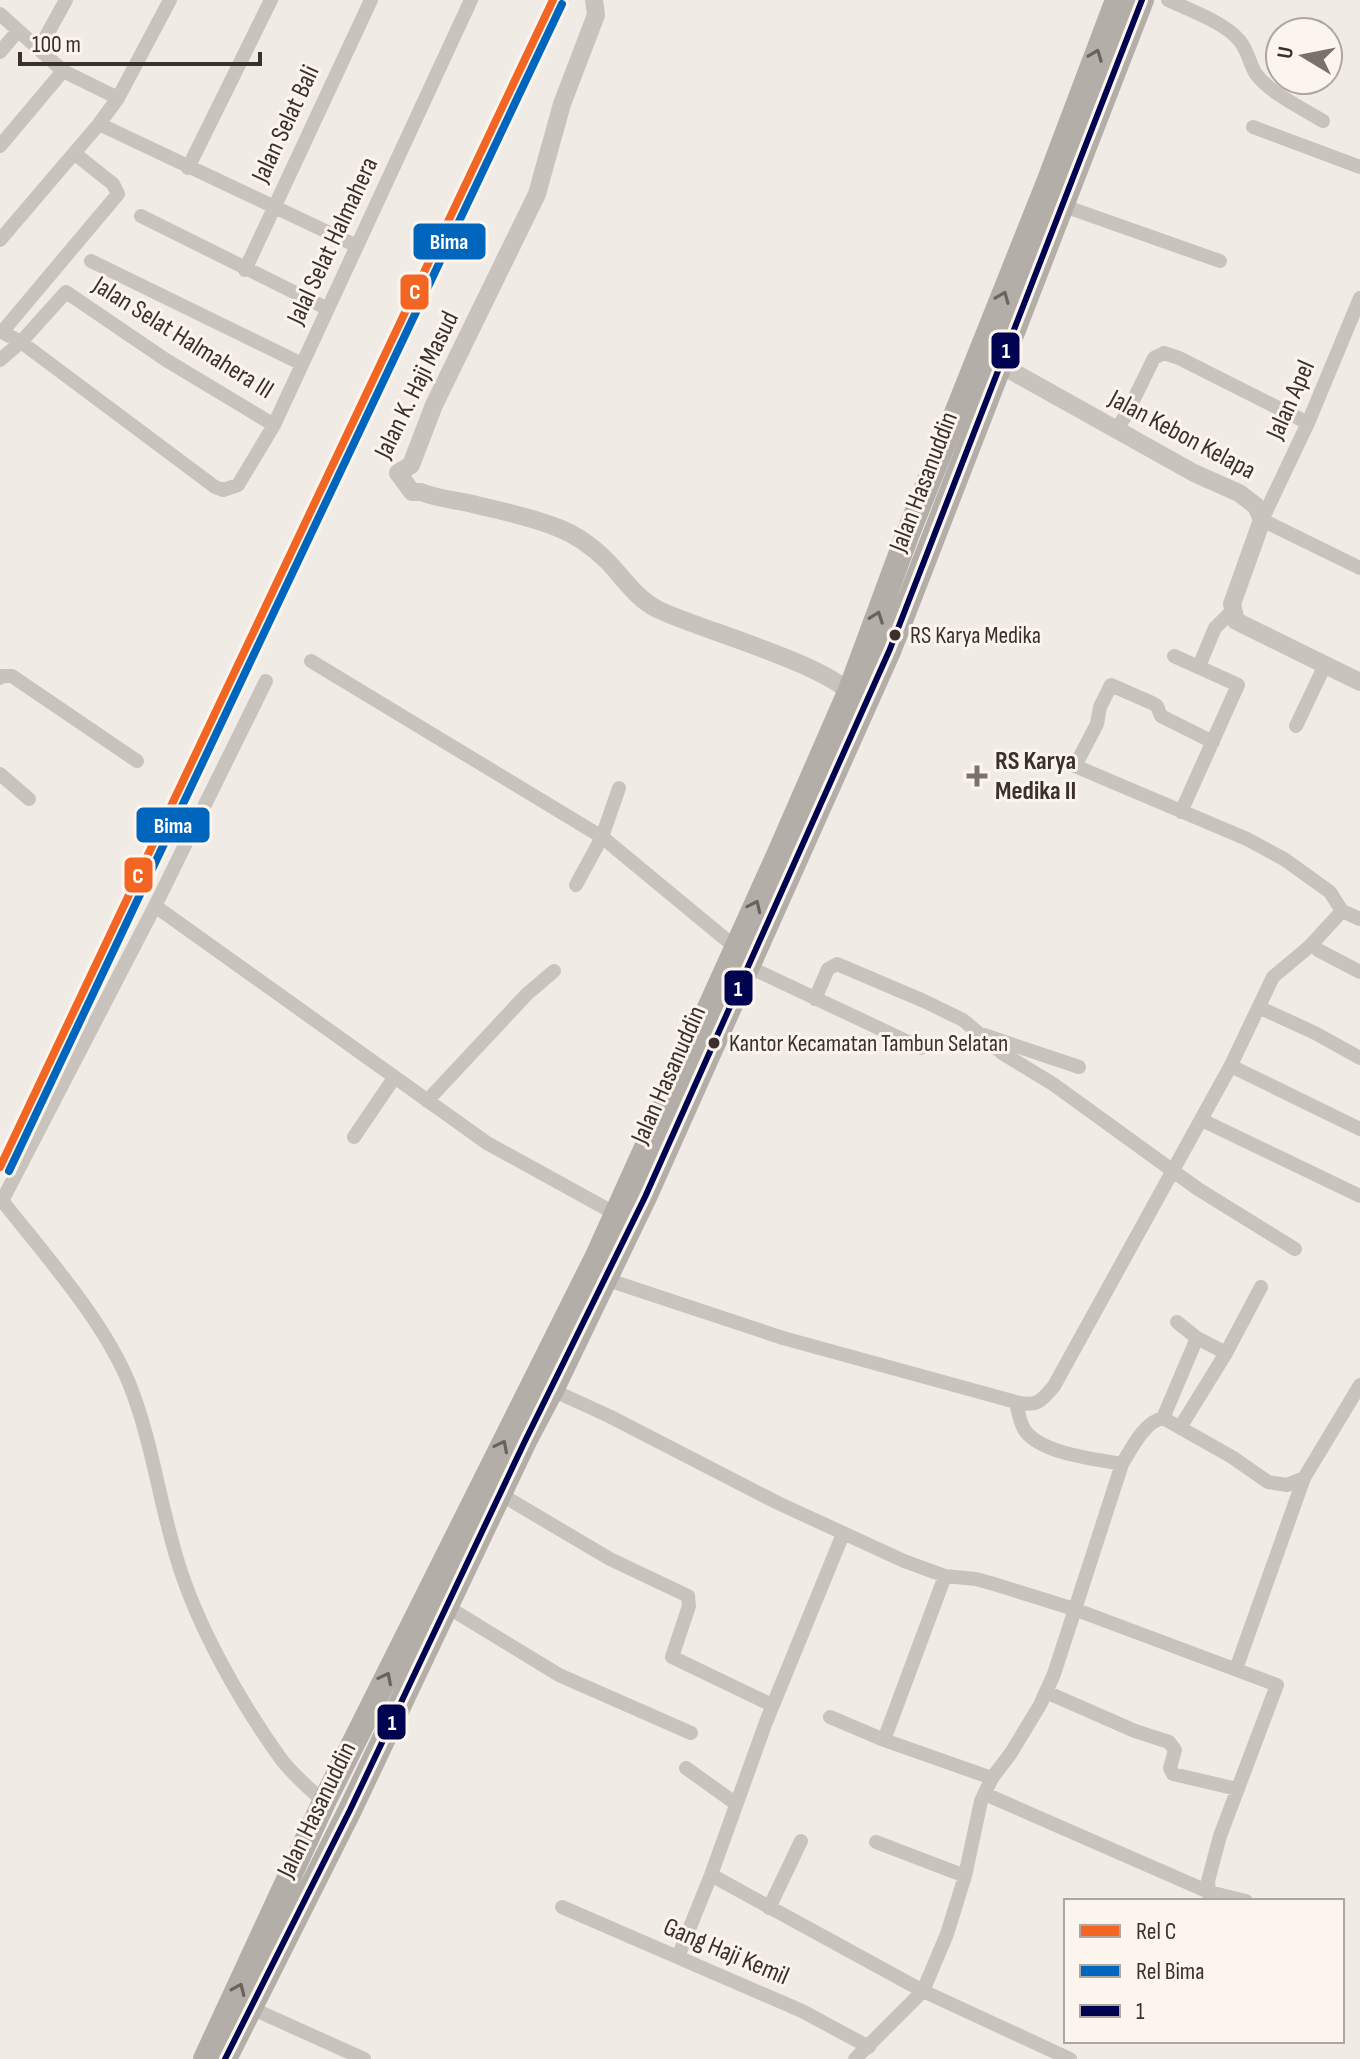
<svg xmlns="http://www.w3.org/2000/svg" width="1360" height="2059" viewBox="0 0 1360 2059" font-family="'Sofia Sans Condensed',sans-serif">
	<rect width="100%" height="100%" fill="#f0ebe5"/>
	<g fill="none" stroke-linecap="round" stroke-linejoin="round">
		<path stroke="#c9c3be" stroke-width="14" d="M1168,0c20,9 57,23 71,40 9,10 10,23 17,34 15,20 46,34 67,47
			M0,14l63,57 55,27
			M39,49l27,-49
			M0,52l18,-21
			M99,124l258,122
			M1253,127l107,40
			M0,146l63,-75
			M188,168l83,-168
			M1061,205l159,56
			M141,216l187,93
			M0,240l99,-116 19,-26 52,-98
			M91,261l211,103
			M245,270l126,-270
			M1360,298l-52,125 -46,97 98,48
			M0,331l21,11 194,145 8,3 15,-5 36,-60 197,-425
			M2,332l116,-138 -5,-10 -39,-31
			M0,360l21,-18 45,-50 100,68 108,65
			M1116,430l10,-15 28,-57 10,-5 15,5 129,65
			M1174,656l64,29 -57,127
			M311,661l291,176 133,110
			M1199,666l16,-38 17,-17
			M0,678l2,-2h10l125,85
			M1296,726l29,-61
			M1213,742l-52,-26 -4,-10 -5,-3 -41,-18 -11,22 -3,17 -22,42 172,73 37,20 46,33 12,19 18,8
			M0,774l29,25
			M576,885l26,-48 17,-49
			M155,906l332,237 129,71
			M1318,950l42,22
			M749,967l172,81
			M815,999l13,-30 9,-5 87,37 39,19 39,33 51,31 145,105 97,60
			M1267,1011l48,22 45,25
			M984,1035l95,32
			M1237,1069l123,60
			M427,1101l100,-107 27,-23
			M1208,1123l152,73
			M354,1137l40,-59
			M0,1198c44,56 102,120 129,185 23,57 30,118 48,176 20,67 63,143 104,200 12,16 28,29 43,43
			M2,1201l153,-295 111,-225
			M605,1279l178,59 233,64c2,9 4,23 10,30 18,22 69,27 96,32
			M1197,1338l29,15
			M552,1390l57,26 169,87 126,58 41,15 31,3 18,5 80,25 203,76 -57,151 -12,45 2,20
			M1016,1402c20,5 25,0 38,-16l176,-319 43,-90 37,-31 32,-35
			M1163,1418l34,-80 -20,-16
			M1181,1426l45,-73 35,-66
			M500,1494l110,65 78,37 1,10 -17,51 100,48
			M446,1606l113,69 132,58
			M1236,1669l68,-191
			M1046,1692l89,39 34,11 6,8 -5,18 3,6 64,15
			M830,1717l54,23 108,38
			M884,1740l61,-164
			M686,1768l49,35
			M985,1794l224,98 37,9
			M876,1842l89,34
			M711,1875l212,116 147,68
			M562,1907l240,104 67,36
			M769,1908l32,-67
			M678,1957l33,-82 55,-153 77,-188
			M251,2008l113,51
			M855,2059l68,-68 24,-57 18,-58 16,-75 11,-23 19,-25 29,-48 14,-31 68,-210c10,-16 22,-42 41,-46l69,39 36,25 19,3 17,-7 56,-93"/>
		<path stroke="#c9c3be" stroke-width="18" d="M594,0l2,15 -34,89 -25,90 -103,211 -23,60 -13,8 14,19h9c15,6 32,8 47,11 30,7 60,13 88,24 19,7 37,20 51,34 17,17 29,38 52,49 44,21 174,55 198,90
			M990,359l204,114 45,20 17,13 6,14 -30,84 4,17 124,61"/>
		<path stroke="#b4aea8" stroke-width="24" d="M205,2059l119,-257 273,-546 182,-403 71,-163 57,-154 142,-356 68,-180
			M225,2059l125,-249 175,-369 27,-51 93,-193 245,-548 252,-649"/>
		<defs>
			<path id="bus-1" d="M225,2059l125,-249 175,-369 120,-244 245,-548 252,-649"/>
		</defs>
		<use href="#bus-1" stroke="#fbf5ee" stroke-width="12"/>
		<use href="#bus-1" stroke="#000350" stroke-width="6"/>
		<defs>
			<path id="rail-1" d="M0,1167l553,-1167"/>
			<path id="rail-2" d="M9,1171l553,-1167"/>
		</defs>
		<use href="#rail-1" stroke="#fbf5ee" stroke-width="14"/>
		<use href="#rail-2" stroke="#fbf5ee" stroke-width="14"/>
		<use href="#rail-1" stroke="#f26522" stroke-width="8"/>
		<use href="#rail-2" stroke="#0065bd" stroke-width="8"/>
	</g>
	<defs><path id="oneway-chevron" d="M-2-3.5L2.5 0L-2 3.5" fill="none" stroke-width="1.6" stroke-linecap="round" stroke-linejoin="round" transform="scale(2)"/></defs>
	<g stroke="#6b625d">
		<use href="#oneway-chevron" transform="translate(1096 55) rotate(-69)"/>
		<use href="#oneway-chevron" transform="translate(1003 297) rotate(-68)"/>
		<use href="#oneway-chevron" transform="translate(877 617) rotate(-70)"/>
		<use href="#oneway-chevron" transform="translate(755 906) rotate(-65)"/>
		<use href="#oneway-chevron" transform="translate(502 1446) rotate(-63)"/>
		<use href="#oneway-chevron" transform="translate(386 1678) rotate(-63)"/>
		<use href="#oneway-chevron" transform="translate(239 1989) rotate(-66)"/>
	</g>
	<g fill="#3b302b" stroke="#fbf5ee" stroke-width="3">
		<circle cx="895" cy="635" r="7"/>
		<circle cx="714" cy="1043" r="7"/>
	</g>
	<path fill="#7a716c" stroke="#fbf5ee" stroke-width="3" d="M973 764h8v8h8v8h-8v8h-8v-8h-8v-8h8z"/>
	<g text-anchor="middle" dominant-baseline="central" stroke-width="6" stroke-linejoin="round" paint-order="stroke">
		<g font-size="24" fill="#3b302b" stroke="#fbf5ee" text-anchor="start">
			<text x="910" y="635">RS Karya Medika</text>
			<text x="729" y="1043">Kantor Kecamatan Tambun Selatan</text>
		</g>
		<g font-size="26" fill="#3b302b" stroke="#fbf5ee">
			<text transform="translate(286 124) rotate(-65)">Jalan Selat Bali</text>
			<text transform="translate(333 241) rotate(-65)">Jalal Selat Halmahera</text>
			<text transform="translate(183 338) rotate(32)">Jalan Selat Halmahera III</text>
			<text transform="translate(417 385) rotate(-64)">Jalan K. Haji Masud</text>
			<text transform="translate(1291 400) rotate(-66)">Jalan Apel</text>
			<text transform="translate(1182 435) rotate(28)">Jalan Kebon Kelapa</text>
			<text transform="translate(924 482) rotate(-69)">Jalan Hasanuddin</text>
			<text transform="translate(669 1075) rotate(-66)">Jalan Hasanuddin</text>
			<text transform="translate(317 1810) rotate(-64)">Jalan Hasanuddin</text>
			<text transform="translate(726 1952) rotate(23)">Gang Haji Kemil</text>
		</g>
		<g font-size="26" font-weight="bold" fill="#3b302b" stroke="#fbf5ee" text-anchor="start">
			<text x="995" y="761">RS Karya<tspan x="995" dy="30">Medika II</tspan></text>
		</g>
	</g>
	<g stroke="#fbf5ee" stroke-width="3">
		<rect x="412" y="222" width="75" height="39" rx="8" fill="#0065bd"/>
		<rect x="399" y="273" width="31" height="38" rx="8" fill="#f26522"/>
		<rect x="990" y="331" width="31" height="39" rx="8" fill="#000350"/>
		<rect x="135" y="806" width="76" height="38" rx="8" fill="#0065bd"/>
		<rect x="123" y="856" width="31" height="38" rx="8" fill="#f26522"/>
		<rect x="723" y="969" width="31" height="38" rx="8" fill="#000350"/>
		<rect x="376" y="1703" width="31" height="38" rx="8" fill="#000350"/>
	</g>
	<g font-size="22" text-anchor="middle" font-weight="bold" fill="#fff">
		<text x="449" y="249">Bima</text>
		<text x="415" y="299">C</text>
		<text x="1006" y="358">1</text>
		<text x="173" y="833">Bima</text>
		<text x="138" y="883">C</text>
		<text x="738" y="996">1</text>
		<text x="392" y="1730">1</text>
	</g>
	<rect x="1064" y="1899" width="280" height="144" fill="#fbf5ee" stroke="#aea6a0" stroke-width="2"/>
	<rect x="1080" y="1925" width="40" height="12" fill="#f26522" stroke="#aea6a0" stroke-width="2"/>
	<text x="1136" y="1939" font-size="24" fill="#3b302b">Rel C</text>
	<rect x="1080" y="1965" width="40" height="12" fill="#0065bd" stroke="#aea6a0" stroke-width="2"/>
	<text x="1136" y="1979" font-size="24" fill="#3b302b">Rel Bima</text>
	<rect x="1080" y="2005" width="40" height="12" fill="#000350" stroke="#aea6a0" stroke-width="2"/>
	<text x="1136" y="2019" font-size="24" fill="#3b302b">1</text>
	<g transform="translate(1304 56) rotate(280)"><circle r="38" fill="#fbf5ee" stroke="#aea6a0" stroke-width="2"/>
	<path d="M0-6L14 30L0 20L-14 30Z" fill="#7a716c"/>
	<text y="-12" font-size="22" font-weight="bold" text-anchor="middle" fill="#3b302b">U</text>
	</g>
	<path d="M20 52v12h240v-12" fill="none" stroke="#3b302b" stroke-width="4"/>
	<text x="32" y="52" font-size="24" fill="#3b302b" stroke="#fbf5ee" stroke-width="6" paint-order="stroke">100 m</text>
</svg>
